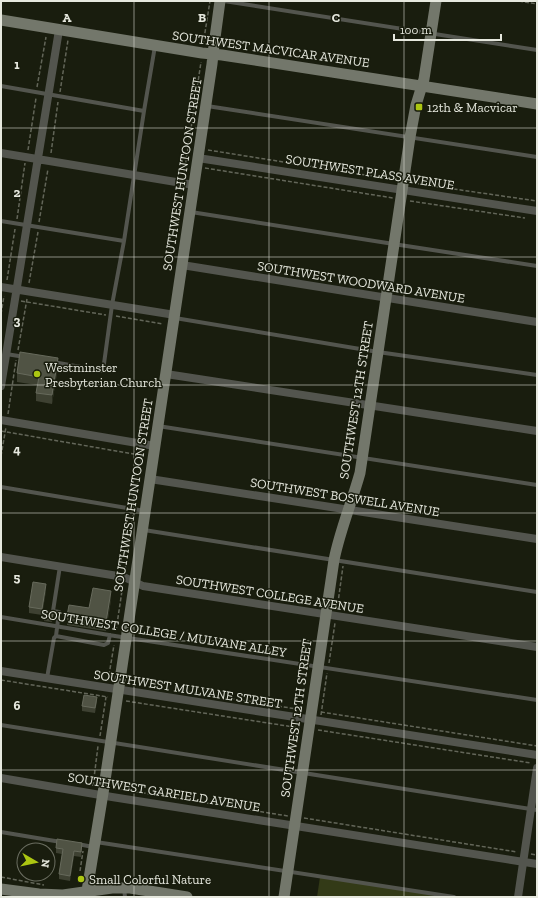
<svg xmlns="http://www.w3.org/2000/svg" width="538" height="898" viewBox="0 0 538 898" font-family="'Zilla Slab',serif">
	<rect width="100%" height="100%" fill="#191d0e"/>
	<path fill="#333a17" d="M320,877l128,20h-131z"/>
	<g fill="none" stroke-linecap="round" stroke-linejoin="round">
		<path stroke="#636659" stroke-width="1.5" stroke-dasharray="4 2" stroke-linecap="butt" d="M519,1l18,3
			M203,45l7,-44
			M37,87l9,-50
			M60,92l8,-52
			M28,150l8,-52
			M208,150l183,29 4,1
			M51,153l7,-51
			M205,168l188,30
			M184,175l17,-113
			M412,183l125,18
			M410,201l115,17
			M17,219l8,-56
			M39,222l9,-53
			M178,226l4,-31
			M7,280l8,-51
			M29,283l9,-51
			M21,301l85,14
			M1,314l3,-18
			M116,316l47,8
			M18,350l9,-51
			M8,414l8,-54
			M1,431l144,25
			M1,456l5,-29
			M134,505l8,-50
			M125,570l8,-55
			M337,610l6,-44
			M116,631l7,-47
			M329,663l6,-40
			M1,680l107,17
			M108,681l6,-36
			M183,691l120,19
			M126,701l174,27
			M321,712l216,34
			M321,715l6,-42
			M318,730l213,33
			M100,736l6,-39
			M93,786l5,-40
			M112,788l176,28
			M304,818l213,34
			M531,854l6,1
			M80,871l3,-20
			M1,877l43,8"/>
		<path stroke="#53554e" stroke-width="4" d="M224,1l313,49
			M1,86l143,25
			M207,106l330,51
			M191,212l209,33 137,21
			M1,221l123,20
			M175,318l203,34 159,23
			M6,354l19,3
			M53,362l50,9 9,-66 12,-64 20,-130 11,-65
			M158,426l379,59
			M1,487l144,24
			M144,530l393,62
			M1,617l114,19 422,64
			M56,636l3,-24 -6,-1 7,-45
			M47,678l7,-40 2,-2 48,9 4,-2 2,-8
			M1,725l536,85
			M1,832l60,10
			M96,842l358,55
			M78,844l15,3
			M124,888l1,9"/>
		<path stroke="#53554e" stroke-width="8" d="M1,153l193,32
			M198,158l339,53
			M182,265l355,57
			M1,287l174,28
			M166,374l371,57
			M1,386l26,-161 32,-195
			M1,420l154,26
			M150,479l387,60
			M1,557l123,20 19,9 394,61
			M1,671l536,84
			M1,778l111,19 425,67
			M518,897l19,-129"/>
		<path stroke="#73776b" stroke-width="11" d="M1,20l201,33 20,2 315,49
			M1,889l38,5 24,1 49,-7h18l57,9
			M86,897l18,-110 108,-723 2,-19 6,-44
			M284,897l50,-337c6,-30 18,-58 26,-87l50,-336 6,-32 8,-26 12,-78"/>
	</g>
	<path fill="#3e4132" d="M58,367l-6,37 -16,-3v-8l1,-8 -20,-3v-9z
		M46,591l-4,24 -13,-2v-6z
		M111,600l-5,31 -39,-6v-9z
		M53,616l-1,6 -8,-1v-3z
		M97,701l-2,12 -13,-2v-5z
		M56,848l26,1 -1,8 -7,-1 -4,25 -11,-2v-5l3,-20 -6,-1z"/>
	<path fill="#272b1c" d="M58,358v9l-6,37v-9z
		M46,584v7l-4,24v-6z
		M111,591v9l-5,31v-9z
		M82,843v6l-1,8v-5z
		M74,851v5l-4,25v-5z"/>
	<path fill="#505344" stroke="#676a5c" d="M20,352l38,6 -6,37 -16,-2 3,-16 -22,-4z
		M33,582l13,2 -4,25 -13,-2z
		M93,588l18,3 -5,31 -39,-6 2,-11 20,3z
		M45,613l8,1 -1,6 -8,-2z
		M84,695l13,2 -2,11 -13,-2z
		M57,839l25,4 -1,9 -7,-1 -4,25 -11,-2 4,-25 -7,-1z"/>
	<path fill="none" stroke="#e6e8de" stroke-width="1" stroke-opacity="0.55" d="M134,1v896M269,1v896M404,1v896M1,128h536M1,257h536M1,385h536M1,513h536M1,641h536M1,770h536"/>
	<g fill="#acc612" stroke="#191d0e" stroke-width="1.5">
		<rect x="415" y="103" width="8" height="8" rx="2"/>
		<circle cx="37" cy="374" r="4"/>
		<circle cx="81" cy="879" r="4"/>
	</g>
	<g text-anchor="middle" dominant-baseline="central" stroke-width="3" stroke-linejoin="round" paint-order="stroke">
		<g font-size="13" fill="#e6e8de" stroke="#191d0e">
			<text transform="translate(271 49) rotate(8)">SOUTHWEST MACVICAR AVENUE</text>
			<text transform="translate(370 172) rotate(9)">SOUTHWEST PLASS AVENUE</text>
			<text transform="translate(182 174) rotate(-81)">SOUTHWEST HUNTOON STREET</text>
			<text transform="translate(361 282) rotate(9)">SOUTHWEST WOODWARD AVENUE</text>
			<text transform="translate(356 400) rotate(-81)">SOUTHWEST 12TH STREET</text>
			<text transform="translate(133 495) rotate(-81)">SOUTHWEST HUNTOON STREET</text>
			<text transform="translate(345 497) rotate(9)">SOUTHWEST BOSWELL AVENUE</text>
			<text transform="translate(270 594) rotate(9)">SOUTHWEST COLLEGE AVENUE</text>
			<text transform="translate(164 633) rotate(9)">SOUTHWEST COLLEGE / MULVANE ALLEY</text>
			<text transform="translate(188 689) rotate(9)">SOUTHWEST MULVANE STREET</text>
			<text transform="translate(296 718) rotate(-82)">SOUTHWEST 12TH STREET</text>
			<text transform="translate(164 792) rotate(9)">SOUTHWEST GARFIELD AVENUE</text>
		</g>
		<g font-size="13" fill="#e6e8de" stroke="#191d0e" text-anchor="start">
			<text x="427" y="107">12th &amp; Macvicar</text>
			<text x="45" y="367">Westminster<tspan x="45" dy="15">Presbyterian Church</tspan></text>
			<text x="89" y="879">Small Colorful Nature</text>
		</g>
	</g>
	<g font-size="13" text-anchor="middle" font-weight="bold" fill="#e6e8de" stroke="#191d0e" stroke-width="3" stroke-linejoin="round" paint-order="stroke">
		<text x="67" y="22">A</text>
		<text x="202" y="22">B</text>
		<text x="336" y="22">C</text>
		<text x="17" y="69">1</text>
		<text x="17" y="197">2</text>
		<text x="17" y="325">3</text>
		<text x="17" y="454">4</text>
		<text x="17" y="582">5</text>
		<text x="17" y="710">6</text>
	</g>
	<rect width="538" height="898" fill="none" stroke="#e6e8de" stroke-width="4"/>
	<g transform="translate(36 862) rotate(99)"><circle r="19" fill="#191d0e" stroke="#6b6e61"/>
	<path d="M0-3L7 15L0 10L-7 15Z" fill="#acc612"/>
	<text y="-6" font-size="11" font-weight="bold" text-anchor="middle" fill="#e6e8de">N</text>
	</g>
	<path d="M394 34v6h107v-6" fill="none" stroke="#e6e8de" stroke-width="2"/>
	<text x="400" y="34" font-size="12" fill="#e6e8de" stroke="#191d0e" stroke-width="3" paint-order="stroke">100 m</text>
</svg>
